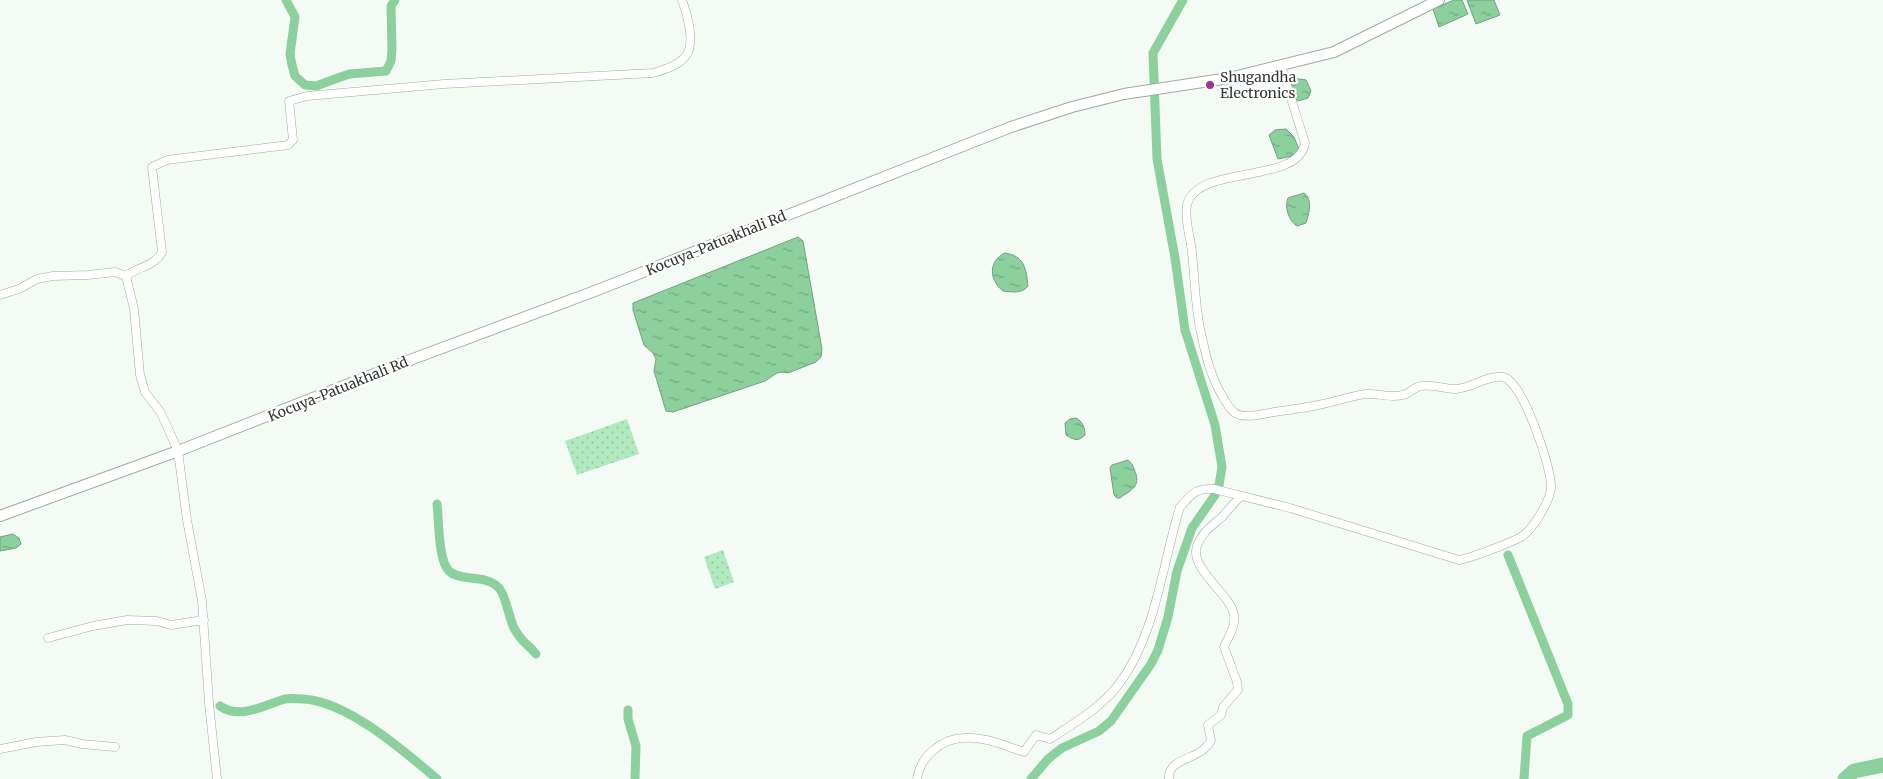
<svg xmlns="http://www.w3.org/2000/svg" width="1883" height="779" viewBox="0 0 1883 779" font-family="Merriweather,serif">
	<defs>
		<pattern id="park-dots" width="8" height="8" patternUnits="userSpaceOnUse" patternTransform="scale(1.25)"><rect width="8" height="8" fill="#b0eabe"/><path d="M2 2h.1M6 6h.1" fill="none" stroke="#98c9a4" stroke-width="1.8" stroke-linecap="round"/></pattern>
		<pattern id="water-ripples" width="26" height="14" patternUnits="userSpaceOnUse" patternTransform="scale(1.25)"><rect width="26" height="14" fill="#8bd09d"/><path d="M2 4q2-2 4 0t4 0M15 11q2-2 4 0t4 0" fill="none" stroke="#72aa81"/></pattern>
	</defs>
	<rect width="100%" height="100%" fill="#f4fbf5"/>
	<path fill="url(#park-dots)" d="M627,419l12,35 -62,21 -12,-34z
		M723,550l11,32 -19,7 -11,-32z"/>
	<path fill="url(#water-ripples)" stroke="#71a27e" d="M1454,0h8l6,14 -29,13 -6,-18z
		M1467,0h27l6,15 -24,9z
		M1293,78l13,2 5,11 -3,7 -10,3c-6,-4 -7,-13 -8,-20z
		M1286,129l8,8 5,12 -2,6 -19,4 -9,-24 6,-5z
		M1304,193c9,6 5,21 2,30l-9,3c-8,-5 -13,-19 -9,-28z
		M798,237l5,4 19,108 -1,8 -5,5 -28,11 -6,-1 -5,1 -12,8 -92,31 -7,-1 -12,-40 2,-12 -3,-6 -9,-8 -11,-35v-7z
		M1005,253c20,3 21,16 23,33 -6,8 -16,6 -25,5 -14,-11 -15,-30 2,-38z
		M1076,418c7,4 9,10 9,17 -7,7 -11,5 -19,0l-1,-12 5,-4z
		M1128,460c5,4 6,9 8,14 4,14 -7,17 -16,24h-3l-3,-3 -4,-27 2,-3z
		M13,534l6,4 2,6 -5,4 -16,3v-14z"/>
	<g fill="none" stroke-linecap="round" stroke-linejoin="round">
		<path stroke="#8bd09d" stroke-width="9" d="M286,0l9,17 -5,37 2,11 3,11 10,9 11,1 33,-12 37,-3 5,-10 1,-12 -1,-43 4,-6
			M437,504c2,16 1,56 12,67 5,5 14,6 21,7 10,1 22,2 29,10 8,10 9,28 15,40 7,14 13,15 22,26
			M1508,555l60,149v11l-41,21 -3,43
			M220,706c20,14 44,-1 65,-7 6,-1 13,0 19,0 44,3 100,52 133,80
			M628,710v9l8,27 -1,33
			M1031,779l17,-20 14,-11 37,-17 12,-10 40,-57 7,-14 10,-33 9,-46 15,-43 23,-33 4,-10 3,-18 -7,-42 -30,-95 -10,-72 -18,-99 -4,-106 30,-53"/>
		<path stroke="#8bd09d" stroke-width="15" d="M1845,779l9,-8 29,-6"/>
		<defs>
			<path id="minor" d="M0,295l19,-6 18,-10 16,-3 35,-1 27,-3 11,4
				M48,638l45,-12 34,-6 30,1 14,4 33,-5
				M0,749l36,-7 29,-2 17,4 33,3
				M217,779l-8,-76 -7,-102 -15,-81 -9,-69 -17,-38 -16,-21 -5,-17 -6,-66 -8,-33c12,-9 29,-10 36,-24l-10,-85 15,-7 121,-15 5,-5 -4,-39 18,-5 137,-12 209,-11c11,-3 28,-8 34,-19 8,-13 0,-41 -5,-54
				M917,779c3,-22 24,-40 46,-41 21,-2 42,8 61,14l12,-17 14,4c23,-15 52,-32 69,-55 37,-49 43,-119 61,-177 12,-13 15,-19 34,-18l76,19 169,52c12,-2 51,-17 62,-23 12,-7 32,-40 30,-53 -1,-19 -28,-103 -48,-107 -16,-2 -31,11 -47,12 -11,0 -23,-5 -35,-3 -7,1 -10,6 -15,8 -13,5 -28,-1 -40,0 -16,2 -32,8 -48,11 -14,3 -29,5 -44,7 -10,2 -30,7 -39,1 -5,-3 -8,-9 -11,-14 -13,-21 -18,-42 -23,-66 -6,-26 -6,-53 -9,-80 -1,-15 -8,-33 -5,-48 9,-41 112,-20 118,-62l-24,-77
				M1169,779c-2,-18 23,-20 34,-29 3,-3 6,-6 8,-9l-3,-16 13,-10 2,-8 15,-17 -1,-8 -13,-35c4,-10 12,-20 10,-32 -3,-21 -45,-46 -37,-69 5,-14 15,-20 25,-29 6,-7 12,-14 18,-20"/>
			<path id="major" d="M0,516l178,-65 224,-88 193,-72 416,-164 61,-20 52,-13 105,-16 105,-26 105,-52"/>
		</defs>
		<use href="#minor" stroke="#a2a9a4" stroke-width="9"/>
		<use href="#major" stroke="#a2a9a4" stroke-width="12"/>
		<use href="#minor" stroke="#fff" stroke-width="8"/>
		<use href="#major" stroke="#fff" stroke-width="10"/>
	</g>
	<circle fill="#9f3494" stroke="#fff" stroke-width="2" cx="1210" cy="85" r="5"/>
	<g text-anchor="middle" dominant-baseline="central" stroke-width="4.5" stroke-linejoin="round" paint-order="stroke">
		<g font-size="14" fill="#333634" stroke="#fff" text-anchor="start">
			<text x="1220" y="77">Shugandha<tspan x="1220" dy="16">Electronics</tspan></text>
		</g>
		<g font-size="14" fill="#333634" stroke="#fff">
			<text transform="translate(716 243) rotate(-22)">Kocuya-Patuakhali Rd</text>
			<text transform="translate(338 389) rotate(-22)">Kocuya-Patuakhali Rd</text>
		</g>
	</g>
</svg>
